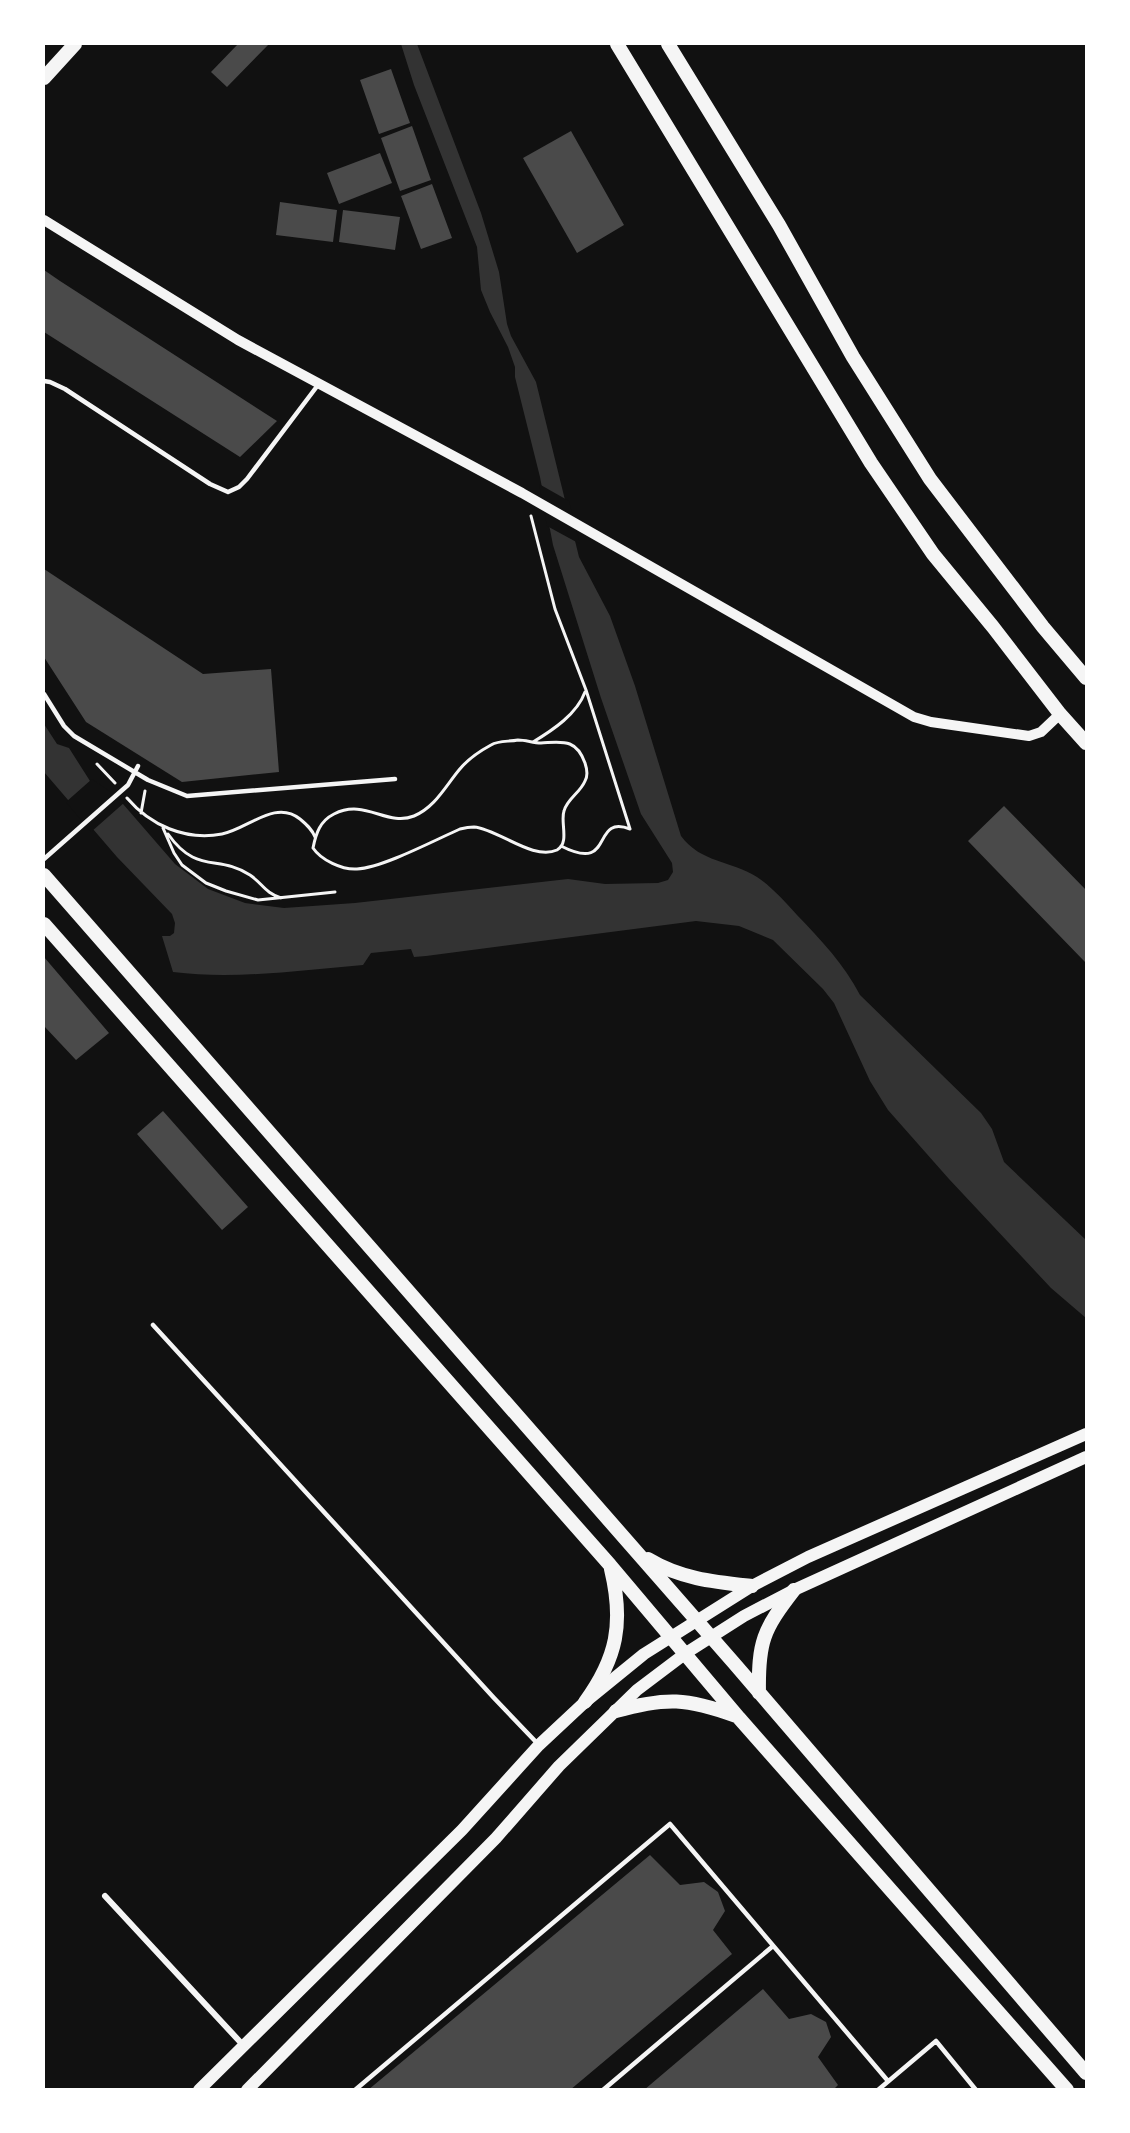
<svg xmlns="http://www.w3.org/2000/svg" width="1130" height="2133" viewBox="0 0 1130 2133" font-family="'DejaVu Sans',sans-serif">
	<rect width="100%" height="100%" fill="#111"/>
	<path fill="#333" d="M401,44h16l64,169 18,59 8,52 4,12 25,46 43,175 31,59 25,70 46,150c20,27 49,24 76,41 15,10 28,25 40,38 24,25 47,49 63,80l121,118 11,16 12,33 82,78v78l-35,-30 -102,-109 -61,-69 -18,-29 -36,-78 -11,-14 -50,-49 -34,-14 -43,-5 -270,35 -12,1 -3,-8 -40,4 -8,12c-62,5 -128,15 -190,7l-11,-36h8l4,-3 1,-10 -3,-9 -55,-57 -73,-85v-48l13,20 12,4 21,33 33,23 52,60 33,25 37,14 39,5 71,-5 213,-24 37,5 53,-1 10,-3 5,-8 -1,-9 -31,-49 -40,-116 -48,-153 -13,-68 -25,-100v-10l-7,-20 -18,-35 -9,-22 -4,-43 -63,-162z"/>
	<path fill="#111" d="M539,484l30,17 11,43 -33,-18z
		M92,779l33,23 -34,30 -25,-30z"/>
	<path fill="#4a4a4a" d="M238,44h31l-42,43 -16,-15z
		M391,69l19,54 -31,11 -19,-54z
		M412,126l19,54 -31,11 -19,-53z
		M571,131l53,94 -47,28 -54,-95z
		M380,153l12,30 -53,21 -12,-31z
		M432,184l20,54 -31,11 -20,-53z
		M280,202l57,8 -4,32 -57,-7z
		M343,210l57,7 -5,33 -56,-8z
		M44,270l16,11 217,140 -37,36 -196,-125z
		M44,569l159,105 68,-5 8,103 -97,10 -96,-60 -42,-65z
		M1004,806l82,84v73l-118,-122z
		M44,957l65,76 -33,27 -32,-34z
		M163,1111l85,96 -26,23 -85,-96z
		M650,1855l30,30 24,-3 14,10 7,19 -12,19 19,24 -162,136h-202z
		M763,1989l26,30 22,-5 15,8 5,15 -13,20 20,28 -5,5h-189z"/>
	<g fill="none" stroke-linecap="round" stroke-linejoin="round">
		<path stroke="#f5f5f5" stroke-width="3" d="M531,516l24,93 31,81 44,139
			M518,740c8,0 15,3 23,3 21,-1 35,-5 44,20 2,6 3,13 0,18 -5,12 -18,18 -21,30 -4,11 6,32 -7,39 -24,11 -59,-21 -83,-23 -4,0 -10,1 -14,2 -25,11 -78,39 -103,40 -15,1 -36,-9 -44,-21 3,-15 7,-27 21,-34 31,-16 53,13 80,2 21,-9 31,-29 45,-46 8,-10 21,-19 32,-25 8,-5 18,-3 27,-5z
			M533,742c20,-12 44,-28 52,-50
			M97,764l18,19
			M127,798c23,27 58,43 95,36 26,-5 53,-35 78,-15 6,5 12,10 15,18
			M141,813l4,-22
			M163,828l11,25 8,12 24,18 20,8 32,9 77,-8
			M168,834c29,41 50,20 82,41 13,9 15,18 31,23
			M561,846c55,28 29,-32 69,-17"/>
		<path stroke="#f5f5f5" stroke-width="4.5" d="M44,381l6,1 15,7 145,95 18,8 11,-5 8,-8 71,-94
			M44,694l20,32 10,10 74,44 39,16 208,-17
			M44,859l84,-74 10,-19
			M153,1325l341,373 43,45
			M355,2090l315,-266 218,257
			M603,2090l170,-144
			M878,2090l58,-49 40,49"/>
		<path stroke="#f5f5f5" stroke-width="6" d="M105,1896l138,149"/>
		<path stroke="#f5f5f5" stroke-width="10" d="M44,220l194,120 284,153 392,224 17,5 98,14 12,-4 19,-18"/>
		<path stroke="#f5f5f5" stroke-width="12" d="M199,2090l263,-260 77,-85 46,-43 59,-48 108,-68 56,-29 278,-123
			M247,2090l249,-252 63,-72 78,-76 49,-37 58,-37 50,-26 292,-133"/>
		<path stroke="#f5f5f5" stroke-width="14" d="M617,44l254,419 62,91 60,73 67,87 26,29
			M668,44l111,181 74,132 77,122 113,148 43,51
			M44,78l31,-34
			M44,875l689,787 353,411
			M44,924l566,641 129,153 328,372
			M648,1559c33,20 67,23 104,27
			M759,1693c-1,-51 4,-63 35,-103
			M585,1702c32,-44 39,-79 26,-133
			M616,1711c50,-14 71,-13 120,5"/>
	</g>
	<rect width="1130" height="2133" fill="none" stroke="#ffffff" stroke-width="90"/>
</svg>
